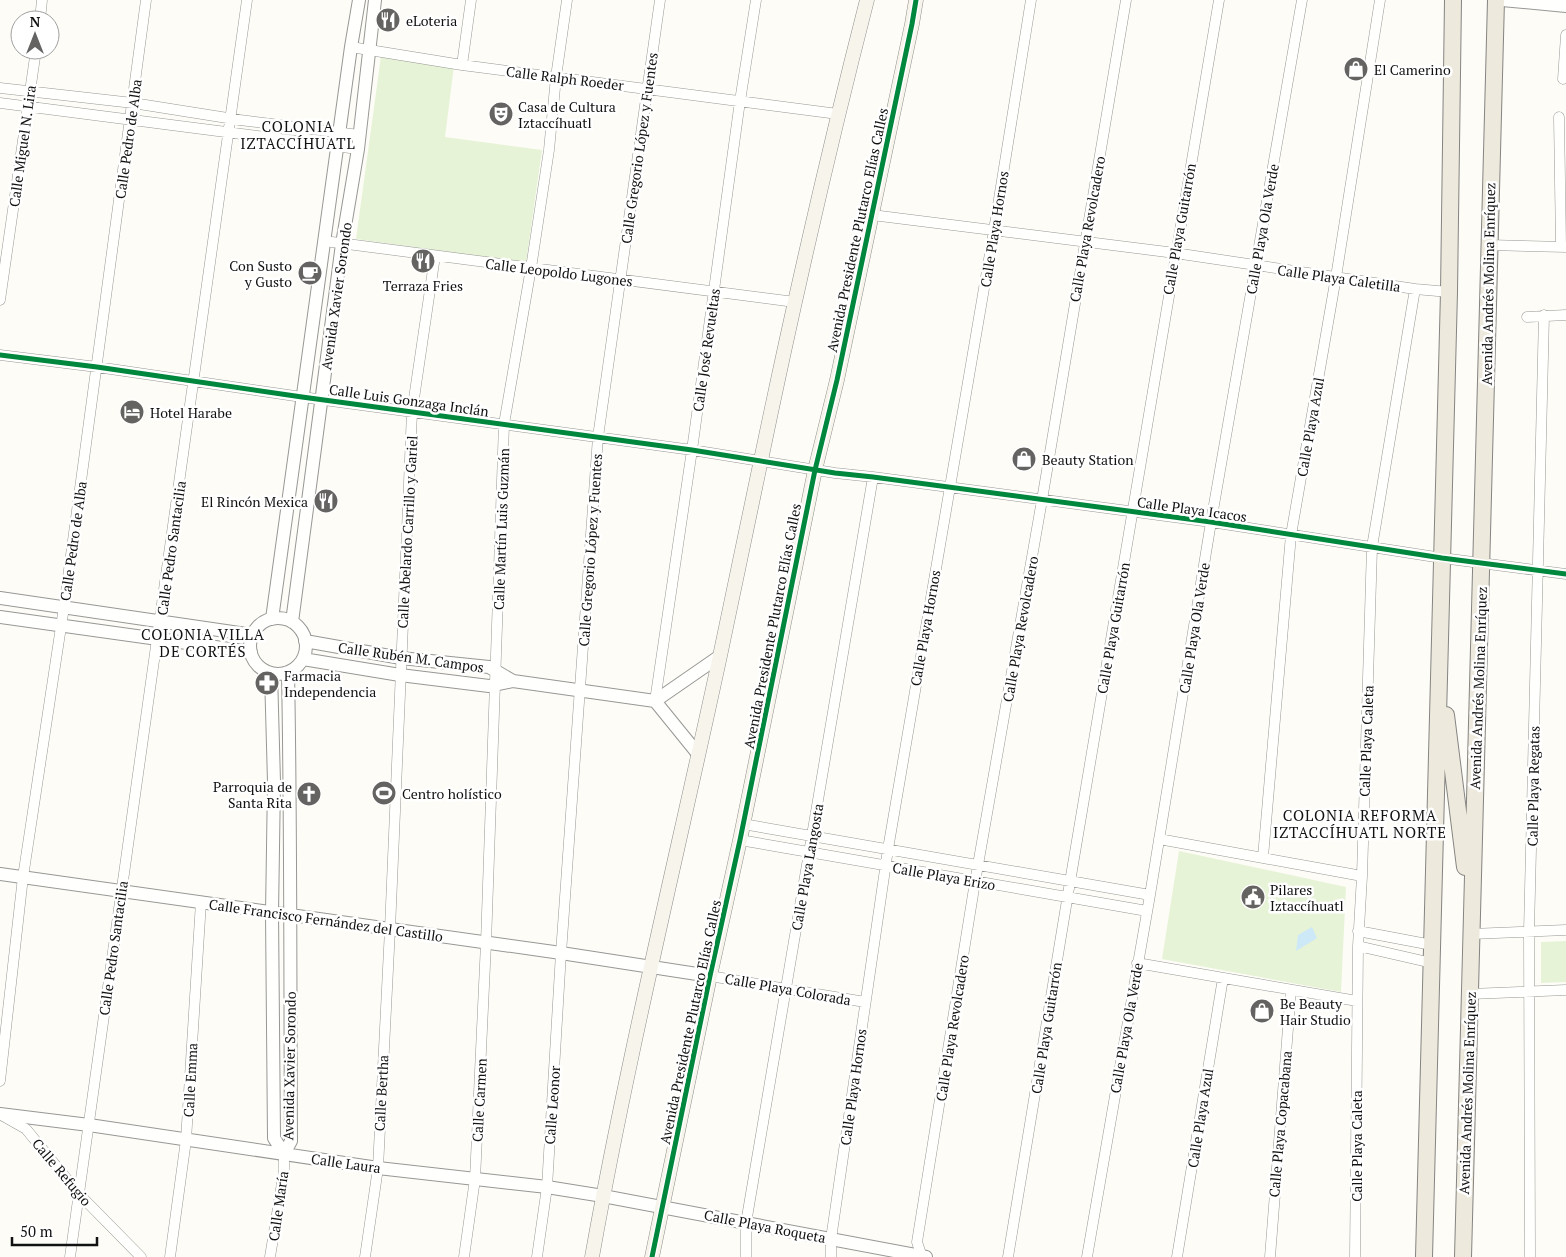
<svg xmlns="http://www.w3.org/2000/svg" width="1566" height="1257" viewBox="0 0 1566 1257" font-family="'PT Serif',serif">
	<rect width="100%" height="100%" fill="#fdfcf7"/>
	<path fill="#e7f3d7" d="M381,56l73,10 -9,71 97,13 -16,113 -170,-24z
		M1179,851l167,36 -5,105 -179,-33z
		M1566,941v41l-25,1v-41z"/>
	<path fill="#cde8f7" d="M1312,927l5,11 -21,13 2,-16z"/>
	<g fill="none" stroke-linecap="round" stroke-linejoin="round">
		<defs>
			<path id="minor" d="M40,20l2,-20
				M351,47l111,18 376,49
				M462,65l9,-65
				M1563,79l3,-44
				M0,88l133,15 107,17 119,15
				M0,103l358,46
				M1559,117l2,129
				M872,215l303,38 240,36 34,3
				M324,241l471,61
				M1489,245l77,2
				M0,300l36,-250
				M1527,317l39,-2
				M0,355l97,12 205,30 390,53 143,23 38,4 338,45 231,36 124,16
				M655,701l37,-251 48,-349 16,-101
				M743,824l407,71
				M1159,839l203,37
				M740,840l407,71
				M1263,857l28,-322 45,-258 44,-277
				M1358,931l74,14
				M1471,934l95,-4
				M1358,946l74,17
				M1137,963l220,38
				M710,976l155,26
				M1470,994l96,-4
				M0,1081l23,-204 41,-270 82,-607
				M3,1116l23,13 53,65 62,63
				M70,1257l177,-1257
				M170,1257l16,-117 15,-238
				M270,1257l14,-86v-17
				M365,1257l13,-89 12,-239 22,-517 23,-156
				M464,1257l11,-78 11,-236 18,-519 27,-156 18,-118 7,-73 11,-77
				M537,1257l10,-70 14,-234 37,-516 62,-437
				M746,1257v-34l127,-746
				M831,1257v-18l57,-390 106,-619 37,-230
				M922,1257l-5,-15 58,-360 67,-382 84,-500
				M1008,1257l62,-375 149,-882
				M1087,1257l63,-362 61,-373 91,-522
				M1177,1257l46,-279
				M1270,1257l21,-267
				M1355,1257l3,-311 4,-70 10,-329 43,-258
				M1530,1257l-1,-326 15,-616"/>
			<path id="tertiary" d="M1502,0l64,6
				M0,598l253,37
				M0,617l251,35
				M250 646a28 28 0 1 1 56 0a28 28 0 1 1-56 0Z
				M272,619l79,-572 8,-47
				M292,622l50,-378 16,-95 17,-149
				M305,641l96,17 88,9 24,14 142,20 43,53
				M303,659l97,16 89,11 24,-5
				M271,673l3,109 -2,131 2,225 10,16
				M655,701l65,-45
				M0,874l561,79 149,23
				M0,1114l89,11 289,43 169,19 56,9 323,61
				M284,1154l7,-13c-1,-156 0,-313 -3,-469"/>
			<path id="secondary" d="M592,1257c36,-202 85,-401 128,-601 14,-65 27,-131 41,-196 32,-154 67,-308 106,-460
				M652,1257l58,-281 30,-136 75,-370 22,-90 75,-356 4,-24"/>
			<path id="primary" d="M1446,715l19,152
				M1424,1257l25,-965 4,-292
				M1463,1257l33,-1257"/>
		</defs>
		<use href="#minor" stroke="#979795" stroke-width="11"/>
		<use href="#tertiary" stroke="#979795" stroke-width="14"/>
		<use href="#secondary" stroke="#8e8d8b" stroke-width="15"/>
		<use href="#primary" stroke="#858482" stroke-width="18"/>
		<use href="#minor" stroke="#fffffe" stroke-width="10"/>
		<use href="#tertiary" stroke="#fffffe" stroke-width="12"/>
		<use href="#secondary" stroke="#f6f4eb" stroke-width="14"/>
		<use href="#primary" stroke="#ede9dc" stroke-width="16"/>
		<defs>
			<path id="cycleway" d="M0,355l97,12 205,30 390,53 143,23 38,4 338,45 231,36 124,16
				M652,1257l58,-281 30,-136 75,-370 22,-90 75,-356 4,-24"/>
		</defs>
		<use href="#cycleway" stroke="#fff" stroke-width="8"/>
		<use href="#cycleway" stroke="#00873e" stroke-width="5"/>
	</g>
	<defs>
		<symbol id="restaurant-disc" viewBox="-11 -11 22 22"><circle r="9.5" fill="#646362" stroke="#fff"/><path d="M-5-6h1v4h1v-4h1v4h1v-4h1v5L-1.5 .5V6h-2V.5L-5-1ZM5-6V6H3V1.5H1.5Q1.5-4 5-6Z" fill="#fff"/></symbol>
		<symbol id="shop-disc" viewBox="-11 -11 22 22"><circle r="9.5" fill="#646362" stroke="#fff"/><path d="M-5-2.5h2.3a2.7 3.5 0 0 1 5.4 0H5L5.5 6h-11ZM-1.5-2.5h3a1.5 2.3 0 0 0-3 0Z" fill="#fff"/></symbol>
		<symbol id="theatre-disc" viewBox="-11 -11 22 22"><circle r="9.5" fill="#646362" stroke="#fff"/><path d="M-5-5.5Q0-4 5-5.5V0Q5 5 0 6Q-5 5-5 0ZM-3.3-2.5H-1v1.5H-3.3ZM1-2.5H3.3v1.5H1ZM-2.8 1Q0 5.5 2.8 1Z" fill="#fff"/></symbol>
		<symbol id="cafe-disc" viewBox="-11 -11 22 22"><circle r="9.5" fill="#646362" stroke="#fff"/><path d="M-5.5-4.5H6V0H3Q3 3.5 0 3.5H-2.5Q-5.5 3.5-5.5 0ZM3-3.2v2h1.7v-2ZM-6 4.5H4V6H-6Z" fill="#fff"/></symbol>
		<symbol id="hotel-disc" viewBox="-11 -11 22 22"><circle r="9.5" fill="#646362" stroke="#fff"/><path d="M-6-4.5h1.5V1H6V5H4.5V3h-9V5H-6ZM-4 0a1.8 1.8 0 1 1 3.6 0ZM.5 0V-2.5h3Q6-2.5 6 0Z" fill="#fff"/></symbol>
		<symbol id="pharmacy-disc" viewBox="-11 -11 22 22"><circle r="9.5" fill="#646362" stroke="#fff"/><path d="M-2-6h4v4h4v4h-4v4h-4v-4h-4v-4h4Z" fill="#fff"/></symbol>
		<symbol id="stadium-disc" viewBox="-11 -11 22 22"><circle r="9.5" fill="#646362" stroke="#fff"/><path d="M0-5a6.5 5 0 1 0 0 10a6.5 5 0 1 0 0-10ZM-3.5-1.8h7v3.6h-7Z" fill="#fff"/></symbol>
		<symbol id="church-disc" viewBox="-11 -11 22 22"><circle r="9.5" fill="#646362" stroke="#fff"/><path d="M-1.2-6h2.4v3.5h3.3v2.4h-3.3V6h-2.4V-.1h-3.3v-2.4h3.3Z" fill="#fff"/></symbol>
		<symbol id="civic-disc" viewBox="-11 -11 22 22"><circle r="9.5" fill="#646362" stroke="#fff"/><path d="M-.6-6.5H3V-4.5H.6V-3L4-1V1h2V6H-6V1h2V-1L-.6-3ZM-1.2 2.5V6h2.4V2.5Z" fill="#fff"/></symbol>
	</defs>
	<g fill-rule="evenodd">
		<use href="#restaurant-disc" x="374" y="6" width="28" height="28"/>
		<use href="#shop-disc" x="1342" y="55" width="28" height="28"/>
		<use href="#theatre-disc" x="487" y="100" width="28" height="28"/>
		<use href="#restaurant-disc" x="409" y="247" width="28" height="28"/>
		<use href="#cafe-disc" x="296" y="259" width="28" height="28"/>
		<use href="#hotel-disc" x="118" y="398" width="28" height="28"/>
		<use href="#shop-disc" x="1010" y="445" width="28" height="28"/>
		<use href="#restaurant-disc" x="312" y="487" width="28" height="28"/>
		<use href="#pharmacy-disc" x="253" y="669" width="28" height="28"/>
		<use href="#stadium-disc" x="370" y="779" width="28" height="28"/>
		<use href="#church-disc" x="295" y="780" width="28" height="28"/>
		<use href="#civic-disc" x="1239" y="883" width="28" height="28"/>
		<use href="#shop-disc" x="1248" y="997" width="28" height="28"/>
	</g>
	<g text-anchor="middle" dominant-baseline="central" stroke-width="5" stroke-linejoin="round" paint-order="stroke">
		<g font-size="14" fill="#111" stroke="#fff" text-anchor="start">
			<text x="406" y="20">eLoteria</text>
			<text x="1374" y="69">El Camerino</text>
			<text x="518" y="106">Casa de Cultura<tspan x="518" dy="16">Iztaccíhuatl</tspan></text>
			<text x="292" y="265" text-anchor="end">Con Susto<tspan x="292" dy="16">y Gusto</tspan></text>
			<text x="423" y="285" text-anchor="middle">Terraza Fries</text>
			<text x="150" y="412">Hotel Harabe</text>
			<text x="1042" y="459">Beauty Station</text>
			<text x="308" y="501" text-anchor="end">El Rincón Mexica</text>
			<text x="284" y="675">Farmacia<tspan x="284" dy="16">Independencia</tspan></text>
			<text x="292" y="786" text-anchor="end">Parroquia de<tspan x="292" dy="16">Santa Rita</tspan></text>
			<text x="402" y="793">Centro holístico</text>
			<text x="1270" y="889">Pilares<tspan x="1270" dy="16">Iztaccíhuatl</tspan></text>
			<text x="1280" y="1003">Be Beauty<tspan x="1280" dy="16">Hair Studio</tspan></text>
		</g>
		<g font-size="14" fill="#111" stroke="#fff">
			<text transform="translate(565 78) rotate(7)">Calle Ralph Roeder</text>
			<text transform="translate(128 139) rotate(-82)">Calle Pedro de Alba</text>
			<text transform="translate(22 146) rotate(-82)">Calle Miguel N. Lira</text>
			<text transform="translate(639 148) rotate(-82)">Calle Gregorio López y Fuentes</text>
			<text transform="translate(994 229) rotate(-81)">Calle Playa Hornos</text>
			<text transform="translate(1087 229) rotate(-80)">Calle Playa Revolcadero</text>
			<text transform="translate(1179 229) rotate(-80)">Calle Playa Guitarrón</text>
			<text transform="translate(1262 229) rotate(-80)">Calle Playa Ola Verde</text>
			<text transform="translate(857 230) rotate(-78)">Avenida Presidente Plutarco Elías Calles</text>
			<text transform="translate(559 272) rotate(7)">Calle Leopoldo Lugones</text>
			<text transform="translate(1339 278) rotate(8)">Calle Playa Caletilla</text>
			<text transform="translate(1488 284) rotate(-89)">Avenida Andrés Molina Enríquez</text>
			<text transform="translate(336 296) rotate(-82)">Avenida Xavier Sorondo</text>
			<text transform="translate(706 350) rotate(-82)">Calle José Revueltas</text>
			<text transform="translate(409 400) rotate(8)">Calle Luis Gonzaga Inclán</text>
			<text transform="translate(1310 427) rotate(-80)">Calle Playa Azul</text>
			<text transform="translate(1192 509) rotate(8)">Calle Playa Icacos</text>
			<text transform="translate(501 529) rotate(-88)">Calle Martín Luis Guzmán</text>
			<text transform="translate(407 532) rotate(-87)">Calle Abelardo Carrillo y Gariel</text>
			<text transform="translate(73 541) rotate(-82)">Calle Pedro de Alba</text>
			<text transform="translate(171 548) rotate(-82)">Calle Pedro Santacilia</text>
			<text transform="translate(590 550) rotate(-86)">Calle Gregorio López y Fuentes</text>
			<text transform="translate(772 626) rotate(-79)">Avenida Presidente Plutarco Elías Calles</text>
			<text transform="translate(925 628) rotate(-80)">Calle Playa Hornos</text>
			<text transform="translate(1113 628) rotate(-80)">Calle Playa Guitarrón</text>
			<text transform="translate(1194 628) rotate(-81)">Calle Playa Ola Verde</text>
			<text transform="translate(1020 629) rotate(-80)">Calle Playa Revolcadero</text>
			<text transform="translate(411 657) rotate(8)">Calle Rubén M. Campos</text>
			<text transform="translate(1478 688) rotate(-88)">Avenida Andrés Molina Enríquez</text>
			<text transform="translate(1366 741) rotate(-88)">Calle Playa Caleta</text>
			<text transform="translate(1533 786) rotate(-89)">Calle Playa Regatas</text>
			<text transform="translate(807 867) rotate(-80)">Calle Playa Langosta</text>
			<text transform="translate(944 876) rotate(10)">Calle Playa Erizo</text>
			<text transform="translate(326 920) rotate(8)">Calle Francisco Fernández del Castillo</text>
			<text transform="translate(113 948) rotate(-82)">Calle Pedro Santacilia</text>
			<text transform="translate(788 989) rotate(10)">Calle Playa Colorada</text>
			<text transform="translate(690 1022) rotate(-78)">Avenida Presidente Plutarco Elías Calles</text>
			<text transform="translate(952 1028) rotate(-81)">Calle Playa Revolcadero</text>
			<text transform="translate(1046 1028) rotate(-81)">Calle Playa Guitarrón</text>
			<text transform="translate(1126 1028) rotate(-80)">Calle Playa Ola Verde</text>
			<text transform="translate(289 1066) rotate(-89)">Avenida Xavier Sorondo</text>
			<text transform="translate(190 1080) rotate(-87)">Calle Emma</text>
			<text transform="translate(853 1087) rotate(-82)">Calle Playa Hornos</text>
			<text transform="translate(381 1093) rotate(-87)">Calle Bertha</text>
			<text transform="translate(1467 1093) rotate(-88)">Avenida Andrés Molina Enríquez</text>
			<text transform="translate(479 1100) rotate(-87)">Calle Carmen</text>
			<text transform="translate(552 1105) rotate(-86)">Calle Leonor</text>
			<text transform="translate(1200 1118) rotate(-81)">Calle Playa Azul</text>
			<text transform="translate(1280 1124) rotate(-85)">Calle Playa Copacabana</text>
			<text transform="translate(1356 1146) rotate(-90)">Calle Playa Caleta</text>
			<text transform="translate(346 1163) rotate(8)">Calle Laura</text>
			<text transform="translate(62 1172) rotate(50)">Calle Refugio</text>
			<text transform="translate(278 1206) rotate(-82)">Calle María</text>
			<text transform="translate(765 1226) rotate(11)">Calle Playa Roqueta</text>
		</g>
		<g font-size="15" letter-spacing="1" fill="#111" stroke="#fff">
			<text x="298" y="126">COLONIA<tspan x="298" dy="17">IZTACCÍHUATL</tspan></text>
			<text x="203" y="634">COLONIA VILLA<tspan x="203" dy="17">DE CORTÉS</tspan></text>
			<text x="1360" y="815">COLONIA REFORMA<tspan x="1360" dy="17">IZTACCÍHUATL NORTE</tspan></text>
		</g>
	</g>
	<g transform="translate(35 35)"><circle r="24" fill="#ffffff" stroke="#a0a0a0"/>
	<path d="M0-4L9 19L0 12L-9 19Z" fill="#646362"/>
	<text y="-8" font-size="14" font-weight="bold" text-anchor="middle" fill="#111111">N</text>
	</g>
	<path d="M12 1237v8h85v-8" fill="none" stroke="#111111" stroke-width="2.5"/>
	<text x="20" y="1237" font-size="15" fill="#111111" stroke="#ffffff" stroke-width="4" paint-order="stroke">50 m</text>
</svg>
